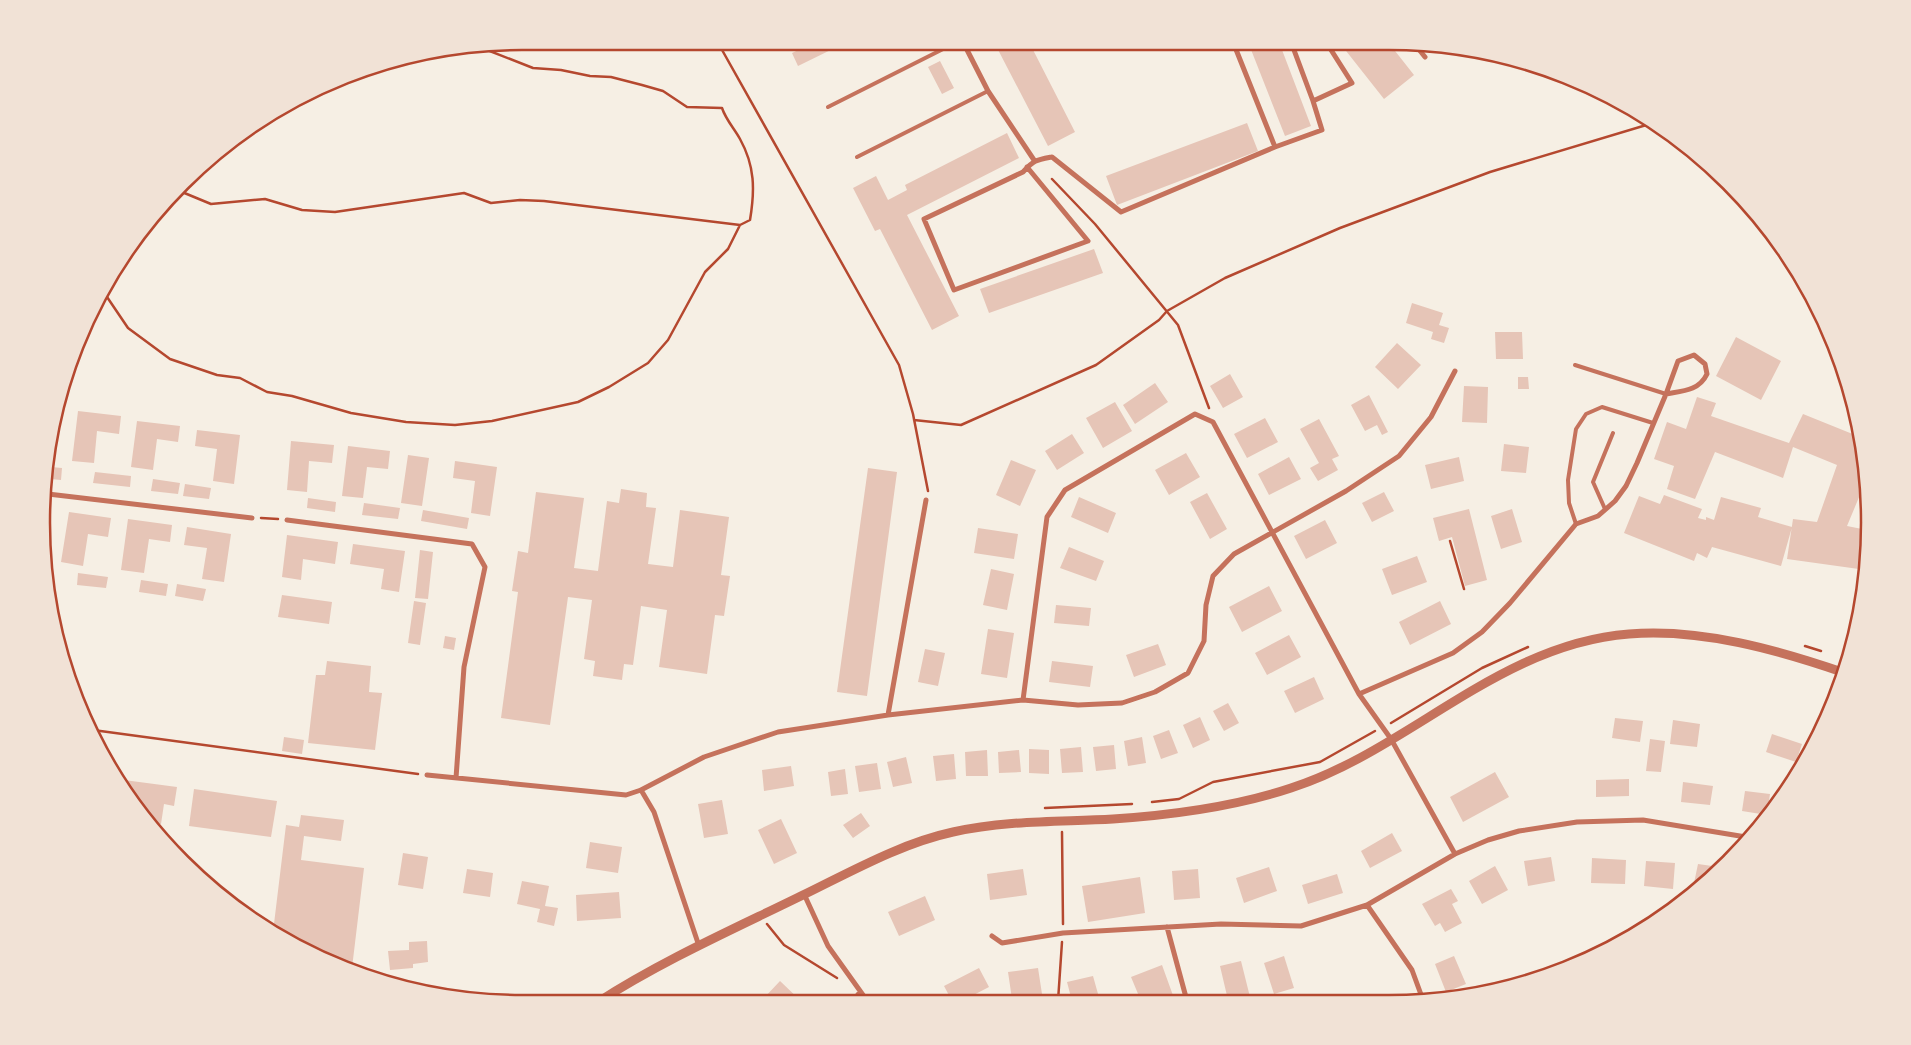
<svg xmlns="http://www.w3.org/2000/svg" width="1911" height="1045" viewBox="0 0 1911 1045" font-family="'IBM Plex Sans',sans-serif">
	<rect width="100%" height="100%" fill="#f6efe4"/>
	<path fill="#e6c5b7" d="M815,42h32l-49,24 -6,-13z
		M994,42h35l46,90 -27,14z
		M1248,42h31l32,84 -26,10z
		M1339,42h49l26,33 -30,24z
		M940,61l14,27 -12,6 -14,-27z
		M1247,123l11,28 -141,54 -11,-29z
		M1007,133l12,25 -112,57 52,101 -27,14 -52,-101 -5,2 -22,-43 23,-12 12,24 19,-10 -2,-5z
		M1094,249l9,24 -114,40 -9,-24z
		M1412,303l31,10 -4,12 10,3 -5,15 -13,-4 2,-7 -27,-9z
		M1495,332h27l1,27h-27z
		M1736,337l45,24 -20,39 -45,-24z
		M1397,343l24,22 -23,24 -23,-22z
		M1230,374l13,23 -20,11 -13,-22z
		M1518,377h10l1,12h-11z
		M1155,383l13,19 -33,22 -12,-19z
		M1464,386l24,1 -1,36 -25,-1z
		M1369,395l19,37 -6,3 -5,-10 -12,6 -14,-26z
		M1697,397l19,6 -5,13 78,27 14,-29 57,23 7,41 -20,48 20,4 -1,40 -79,-11 6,-40 24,3 20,-57 -44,-18 -10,31 -68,-26 -20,47 -28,-10 7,-23 -20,-7 13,-37 19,7z
		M1115,402l17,29 -29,17 -17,-30z
		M78,411l43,5 -2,18 -22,-3 -3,32 -22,-2z
		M1265,418l13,24 -31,16 -13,-24z
		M1319,419l20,37 -7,3 6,11 -20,11 -8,-13 9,-5 -19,-34z
		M137,421l43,5 -2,16 -21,-3 -4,31 -22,-3z
		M197,430l43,5 -6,49 -21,-3 4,-32 -22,-3z
		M1072,434l12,19 -27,17 -12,-19z
		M291,441l43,4 -2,18 -23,-2 -2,31 -20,-2z
		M1504,444l25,3 -3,26 -25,-2z
		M348,446l42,5 -2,18 -21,-2 -4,31 -21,-2z
		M1186,453l14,24 -31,18 -14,-25z
		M408,455l21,3 -7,48 -21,-3z
		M1289,457l12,22 -32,16 -11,-21z
		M1459,457l5,24 -33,8 -6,-24z
		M1011,460l25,10 -16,36 -24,-11z
		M455,461l42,6 -7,49 -19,-3 4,-32 -22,-3z
		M51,467l11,1 -1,12 -11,-1z
		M868,468l29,4 -30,224 -30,-4z
		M95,472l36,4 -1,11 -37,-4z
		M153,479l27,4 -2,11 -27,-3z
		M185,484l26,4 -2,11 -26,-3z
		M621,489l26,4 -1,14 10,1 -8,56 25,3 7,-57 49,7 -8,58 9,1 -6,40 -9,-1 -8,59 -48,-7 8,-57 -26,-4 -8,59 -9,-1 -2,16 -29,-4 2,-15 -11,-2 8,-59 -24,-3 -18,128 -49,-7 17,-126 -6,-1 6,-40 10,2 8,-61 48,6 -10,70 24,3 9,-70 12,2z
		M1384,492l10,19 -22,11 -10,-19z
		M1207,493l20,36 -17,10 -20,-37z
		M1664,495l38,14 -4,9 8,2v-3l8,3 7,-23 40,11 -3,9 34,10 -11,39 -69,-19 -5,11 -10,-5 -3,8 -70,-28 15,-37 21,8z
		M1079,497l37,16 -8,20 -37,-16z
		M308,498l28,4 -1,10 -28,-4z
		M364,503l36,5 -2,11 -36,-4z
		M47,509h3l-1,18h-4z
		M1469,509l18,71 -22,6 -13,-49 -13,4 -6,-23z
		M1512,509l10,33 -21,7 -10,-33z
		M423,510l46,8 -2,11 -46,-8z
		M69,512l42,6 -3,19 -20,-3 -5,32 -22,-4z
		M128,519l44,6 -2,17 -21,-3 -5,34 -23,-3z
		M1325,520l12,23 -31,16 -12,-23z
		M187,527l44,7 -7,48 -22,-3 5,-31 -23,-3z
		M978,528l40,6 -4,25 -40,-6z
		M287,535l51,7 -3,22 -32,-5 -2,21 -19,-3z
		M353,544l52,7 -6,41 -18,-3 3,-20 -34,-5z
		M1069,547l35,14 -8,20 -36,-13z
		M420,550l13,2 -5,47 -13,-1z
		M1417,556l10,26 -35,13 -10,-26z
		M991,569l23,5 -7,36 -24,-5z
		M78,573l30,4 -2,11 -29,-3z
		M141,580l27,4 -2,12 -27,-4z
		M177,584l29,5 -3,12 -28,-5z
		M1269,586l13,25 -40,21 -13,-25z
		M282,595l50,7 -3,22 -51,-7z
		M414,601l12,2 -6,42 -12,-2z
		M1440,601l11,23 -41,21 -11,-23z
		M1056,605l35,3 -2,18 -35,-3z
		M988,629l26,4 -7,45 -26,-4z
		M1289,635l12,22 -34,18 -12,-22z
		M445,636l11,2 -2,12 -11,-2z
		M1158,644l8,21 -32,12 -8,-22z
		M925,649l20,4 -7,33 -20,-4z
		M327,661l44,5 -2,26 13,1 -7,57 -67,-7 8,-68h9z
		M1052,661l41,5 -3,21 -41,-5z
		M1314,677l10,22 -29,14 -11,-22z
		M1228,703l11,20 -15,8 -11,-20z
		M1200,717l10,23 -17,8 -10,-23z
		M1615,718l28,3 -3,21 -28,-4z
		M1673,720l27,4 -3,23 -27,-3z
		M1169,730l9,23 -17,6 -8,-23z
		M1772,734l30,10 -6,18 -30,-10z
		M284,737l20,3 -2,14 -20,-3z
		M1142,737l4,26 -18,3 -4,-25z
		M1650,739l15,2 -4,31 -15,-1z
		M1114,745l2,24 -20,2 -3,-24z
		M1081,747l2,25 -21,1 -2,-24z
		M1029,749l20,1v24l-20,-1z
		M987,750l1,26h-22l-1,-24z
		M1019,750l2,22 -22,1 -1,-21z
		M954,754l2,25 -20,2 -3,-25z
		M906,757l6,26 -19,4 -6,-25z
		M877,763l4,26 -22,3 -4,-26z
		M791,766l3,20 -30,5 -2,-21z
		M845,769l3,25 -17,2 -3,-24z
		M1495,772l14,25 -46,25 -13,-25z
		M1629,779v17l-33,1v-17z
		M124,780l53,7 -3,19 -10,-2 -3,20 -11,-1z
		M1683,782l30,4 -3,19 -29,-3z
		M194,789l83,12 -6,36 -82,-11z
		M1745,791l25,3 -3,21 -25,-4z
		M722,800l6,34 -24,4 -6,-34z
		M861,813l9,13 -17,12 -10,-13z
		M301,815l43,5 -3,21 -37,-5 -3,24 63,8 -12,100 -70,-29 -9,-7 13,-107 13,2z
		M781,819l16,34 -23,11 -16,-34z
		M1392,833l10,18 -32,17 -9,-17z
		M590,842l32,5 -4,26 -32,-5z
		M403,853l25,4 -5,32 -25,-4z
		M1551,857l4,24 -27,5 -4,-25z
		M1592,858l34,2 -1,24 -34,-1z
		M1646,861l29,2 -2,26 -29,-3z
		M1698,864l21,3 -19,17 -6,-1z
		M1495,866l13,24 -26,14 -13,-23z
		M1269,867l8,24 -33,12 -8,-25z
		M467,869l26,4 -3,24 -27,-4z
		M1023,869l4,26 -37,5 -3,-26z
		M1198,869l2,29 -26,2 -2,-29z
		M1337,874l6,19 -35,11 -6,-19z
		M1140,877l5,36 -57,9 -6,-36z
		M522,881l27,5 -4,20 13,2 -4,18 -17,-4 3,-13 -23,-5z
		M1451,889l7,12 -6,3 10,19 -17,9 -5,-9 -5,3 -13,-22z
		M619,892l2,26 -44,3 -1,-26z
		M925,896l10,24 -36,16 -11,-24z
		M427,941l1,21 -15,2v4l-23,2 -2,-19 21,-1v-8z
		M1284,956l10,32 -20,6 -10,-31z
		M1454,956l12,28 -20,8 -11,-28z
		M1241,961l9,36 -22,3 -8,-34z
		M1162,965l13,36h-34l-10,-24z
		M979,968l10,19 -27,14h-10l-8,-15z
		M1038,968l4,26 -30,5 -4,-27z
		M1093,976l7,25h-28l-5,-19z
		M780,981l22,21h-36l-3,-3z"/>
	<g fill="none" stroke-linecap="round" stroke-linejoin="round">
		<path stroke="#b5482f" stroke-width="2.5" d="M717,41l182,324 14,49 15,77
			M1052,179l43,45 83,101 31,83
			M182,192l29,12 54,-5 37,11 33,2 129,-19 27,10 29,-3 24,1 196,24
			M105,294l23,34 42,31 47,16 23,3 27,14 25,4 59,17 55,9 49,3 37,-4 86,-19 31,-15 39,-24 20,-23 37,-68 23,-23 12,-24 10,-5c5,-30 5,-54 -10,-81 -6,-11 -14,-19 -18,-31l-35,-1 -24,-16 -21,-6 -31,-8 -21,-1 -29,-6 -28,-2 -51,-20
			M914,420l47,5 135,-60 63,-45 8,-9 58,-33 115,-50 150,-56 163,-49
			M261,518l17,1
			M1450,541l14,48
			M1805,646l16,5
			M1391,723l91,-55 46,-21
			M93,730l325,44
			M1152,802l27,-3 34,-17 107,-20 55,-31
			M1045,808l87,-4
			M1062,832l1,92
			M767,924l17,21 53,33
			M1058,1001l4,-59
			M580,1002l7,-5"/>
		<path stroke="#c5725c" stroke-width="4" d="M828,107l129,-65
			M857,157l131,-66
			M1575,365l91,29
			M1605,509l-12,-27 20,-49
			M1576,524l-7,-21 -1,-23 8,-51 10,-15 16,-7 51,16"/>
		<path stroke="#c5725c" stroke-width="5" d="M963,42l25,49 46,69
			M1233,42l42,105
			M1291,42l22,59
			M1413,42l12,15
			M1027,167l61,74 -134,49 -30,-71 99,-47c11,-12 13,-12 29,-15l69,55 154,-65 47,-17 -9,-29 39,-18 -26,-41
			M48,494l204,24
			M287,520l185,24 13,23 -21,100 -8,111
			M1359,694l94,-41 29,-21 28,-29 66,-79 22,-8 17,-15 11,-15 11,-23 29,-69c16,-3 33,-3 41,-20l-2,-10 -11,-9 -16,6 -12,33
			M1023,700l24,-183 18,-27 130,-76 18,8 146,272 32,45 64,115
			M888,715l38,-215
			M427,775l199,20 15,-5
			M804,894l24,52 40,56
			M1367,905l45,65 11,30
			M1167,927l20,74
			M992,936l10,7 61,-10 158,-9 80,2 66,-21 88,-51 33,-14 31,-9 58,-9 66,-2 109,18
			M699,946l-45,-134 -13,-22 63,-33 74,-25 110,-17 135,-15 55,5 44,-2 33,-11 33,-19 16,-32 2,-36 7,-29 21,-22 112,-63 53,-35 32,-39 24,-46
			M852,1002l8,-10"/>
		<path stroke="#c5725c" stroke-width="9" d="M598,1002c65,-42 138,-74 207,-108 47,-23 97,-51 148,-62 53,-12 107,-10 160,-13 60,-4 121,-12 178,-31 118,-38 208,-144 338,-154 72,-6 149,16 216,39"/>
	</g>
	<path d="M0 0H1911V1045H0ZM522 50H1389A472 472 0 0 1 1861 522V523A472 472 0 0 1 1389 995H522A472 472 0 0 1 50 523V522A472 472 0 0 1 522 50Z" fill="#f1e2d6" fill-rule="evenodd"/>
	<path fill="none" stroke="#b5482f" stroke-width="2.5" d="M522 50H1389A472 472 0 0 1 1861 522V523A472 472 0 0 1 1389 995H522A472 472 0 0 1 50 523V522A472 472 0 0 1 522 50Z"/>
</svg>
